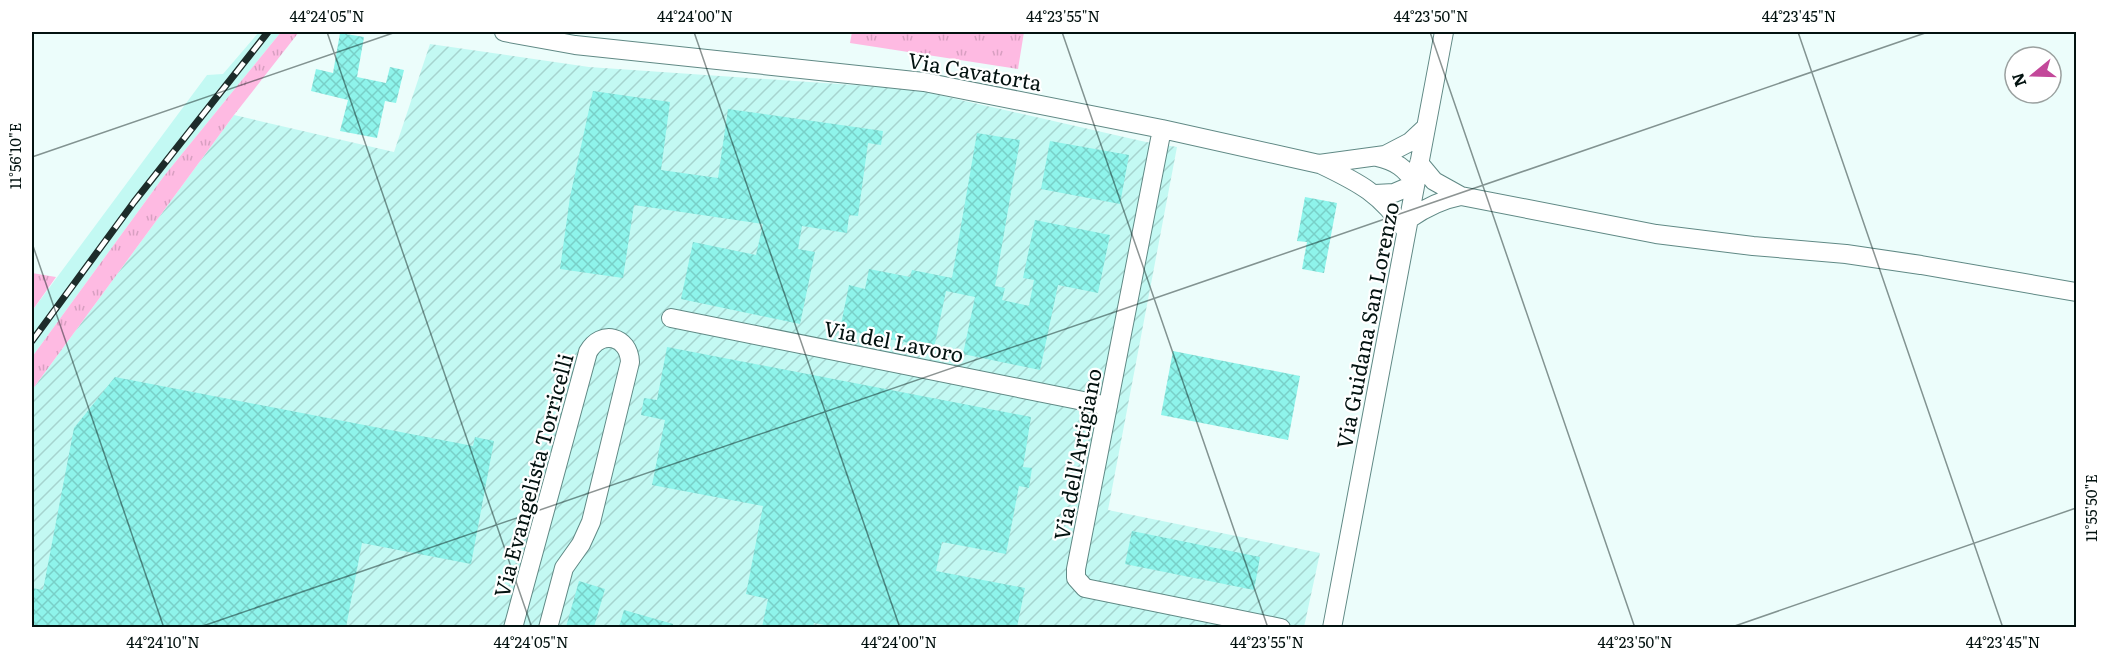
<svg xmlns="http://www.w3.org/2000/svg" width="2108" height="659" viewBox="0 0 2108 659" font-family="Literata,serif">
	<defs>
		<pattern id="industrial-furrows" width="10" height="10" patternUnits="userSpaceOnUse" patternTransform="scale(1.5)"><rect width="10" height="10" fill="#c3f9f3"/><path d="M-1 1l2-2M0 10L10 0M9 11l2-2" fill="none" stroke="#a6d4cf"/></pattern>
		<pattern id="grass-tufts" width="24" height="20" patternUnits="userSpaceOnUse" patternTransform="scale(1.5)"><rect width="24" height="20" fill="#febae2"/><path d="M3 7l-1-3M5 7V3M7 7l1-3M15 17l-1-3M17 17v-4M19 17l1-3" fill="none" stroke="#d89fc1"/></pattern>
		<pattern id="building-cross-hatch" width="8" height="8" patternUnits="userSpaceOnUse" patternTransform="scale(1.5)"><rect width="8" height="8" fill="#8ef4eb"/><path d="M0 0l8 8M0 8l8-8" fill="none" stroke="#79d0c8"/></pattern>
	</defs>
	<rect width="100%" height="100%" fill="#ecfdfb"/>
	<path fill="#c3f9f3" d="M259,32h22l-117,144 -132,181v-46l175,-236 16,-1z"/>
	<path fill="url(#industrial-furrows)" d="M430,44l159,23 323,22 234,53 31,5 -69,363 212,43 -16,74 -1272,1v-238l202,-275 160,37z"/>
	<path fill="url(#grass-tufts)" d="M281,32h18l-65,83 -202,275v-33l132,-181z
		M852,32h172l-6,37 -168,-26z
		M32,273l24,4 -24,34z"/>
	<path fill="url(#building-cross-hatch)" d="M340,33l24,4 -7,40 29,6 4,-16 14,3 -8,33 -11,-2 -8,37 -37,-7 8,-31 -37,-9 5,-22 17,4z
		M593,91l77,11 -9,68 57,8 10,-69 155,22 -2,14 -13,-2 -10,73 -9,-1 -2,18 -45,-7 -4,23 17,3 -15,72 -119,-25 12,-57 63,13 7,-31 -129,-19 -11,73 -63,-9 10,-72z
		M977,133l43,7 -25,146 10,2 -3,12 27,6 5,-26 -11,-2 12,-58 75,15 -12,58 -40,-8 -18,85 -77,-16 12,-57 -29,-6 -12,57 -94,-19 9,-44 16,4 4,-20 41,8 2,-7 40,8z
		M1050,141l79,14 -9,49 -79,-15z
		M1305,197l32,6 -13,70 -22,-4 5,-27 -10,-1z
		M667,347l364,70 -8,50 9,1 -3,20 -10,-2 -13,68 -64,-12 -6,29 89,17 -8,39h-182l-21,-4 -1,4h-51l6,-28 -22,-5 17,-88 -111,-21 13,-65 -24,-5 3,-17 13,2z
		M1173,351l127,25 -12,64 -127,-25z
		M115,377l358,69 2,-9 19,4 -23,123 -109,-21 -16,84h-314v-39l11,2 31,-162z
		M1132,531l128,26 -6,33 -129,-26z
		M579,581l26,8 -11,38h-28z
		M624,610l49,14v3h-54z"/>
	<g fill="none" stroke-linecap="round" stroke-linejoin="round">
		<defs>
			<path id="minor" d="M504,32l71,13 349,37 238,47 157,35 66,-9 25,-13 15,-14
				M1162,129l-86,440v9l9,10 196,40
				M1377,157c18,4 29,11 38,27
				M1419,163l15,18 27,15 195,38 97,12 93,8 75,11 155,27
				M1320,164c40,19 61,30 86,67
				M1375,194l19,-1 21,-9
				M1409,219c16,-11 31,-19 52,-23
				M671,318l437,88
				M513,628l75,-276c13,-23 41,-16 42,10l-39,160 -10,22 -17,24 -16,60
				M1332,628l112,-596"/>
		</defs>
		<use href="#minor" stroke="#608985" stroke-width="20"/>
		<use href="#minor" stroke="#fff" stroke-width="18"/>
		<defs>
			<path id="rail" d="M32,341l102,-139 134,-170"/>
		</defs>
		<use href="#rail" stroke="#1d2c2a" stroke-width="7"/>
		<use href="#rail" stroke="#fff" stroke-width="4.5" stroke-dasharray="14" stroke-linecap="butt"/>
	</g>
	<path fill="none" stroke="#031210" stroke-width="1.5" stroke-opacity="0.45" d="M327,32l205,596M694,32l206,596M1062,32l206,596M1430,32l205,596M1798,32l205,596M32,157l364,-125M32,243l132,385M197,628l1731,-596M1729,628l347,-120"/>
	<g text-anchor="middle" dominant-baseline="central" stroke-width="4.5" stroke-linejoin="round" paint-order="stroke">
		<g font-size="21" fill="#031210" stroke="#fff">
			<text transform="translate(975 70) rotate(10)">Via Cavatorta</text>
			<text transform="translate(1366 325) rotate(-79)">Via Guidana San Lorenzo</text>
			<text transform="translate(894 340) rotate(11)">Via del Lavoro</text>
			<text transform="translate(1076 454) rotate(-79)">Via dell'Artigiano</text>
			<text transform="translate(532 475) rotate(-75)">Via Evangelista Torricelli</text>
		</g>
	</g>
	<rect width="2108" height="659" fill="none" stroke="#ffffff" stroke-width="66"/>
	<g transform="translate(2033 75) rotate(251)"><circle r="28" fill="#ffffff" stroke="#9aa09f" stroke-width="1.5"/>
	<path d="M0-4.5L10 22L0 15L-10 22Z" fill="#c3489a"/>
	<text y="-9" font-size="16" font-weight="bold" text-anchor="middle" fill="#031210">N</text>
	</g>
	<rect x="33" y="33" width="2042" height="593" fill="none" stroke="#031210" stroke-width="2"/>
	<g font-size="15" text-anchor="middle" fill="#031210">
		<text x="327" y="22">44°24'05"N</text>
		<text x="695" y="22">44°24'00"N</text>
		<text x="1063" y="22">44°23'55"N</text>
		<text x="1431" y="22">44°23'50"N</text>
		<text x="1799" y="22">44°23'45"N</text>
		<text transform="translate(16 156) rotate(-90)" y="5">11°56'10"E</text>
		<text transform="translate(2092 508) rotate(-90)" y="5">11°55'50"E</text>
		<text x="163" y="648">44°24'10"N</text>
		<text x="531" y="648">44°24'05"N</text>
		<text x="899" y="648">44°24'00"N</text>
		<text x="1267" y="648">44°23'55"N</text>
		<text x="1635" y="648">44°23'50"N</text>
		<text x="2003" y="648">44°23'45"N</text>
	</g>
</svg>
